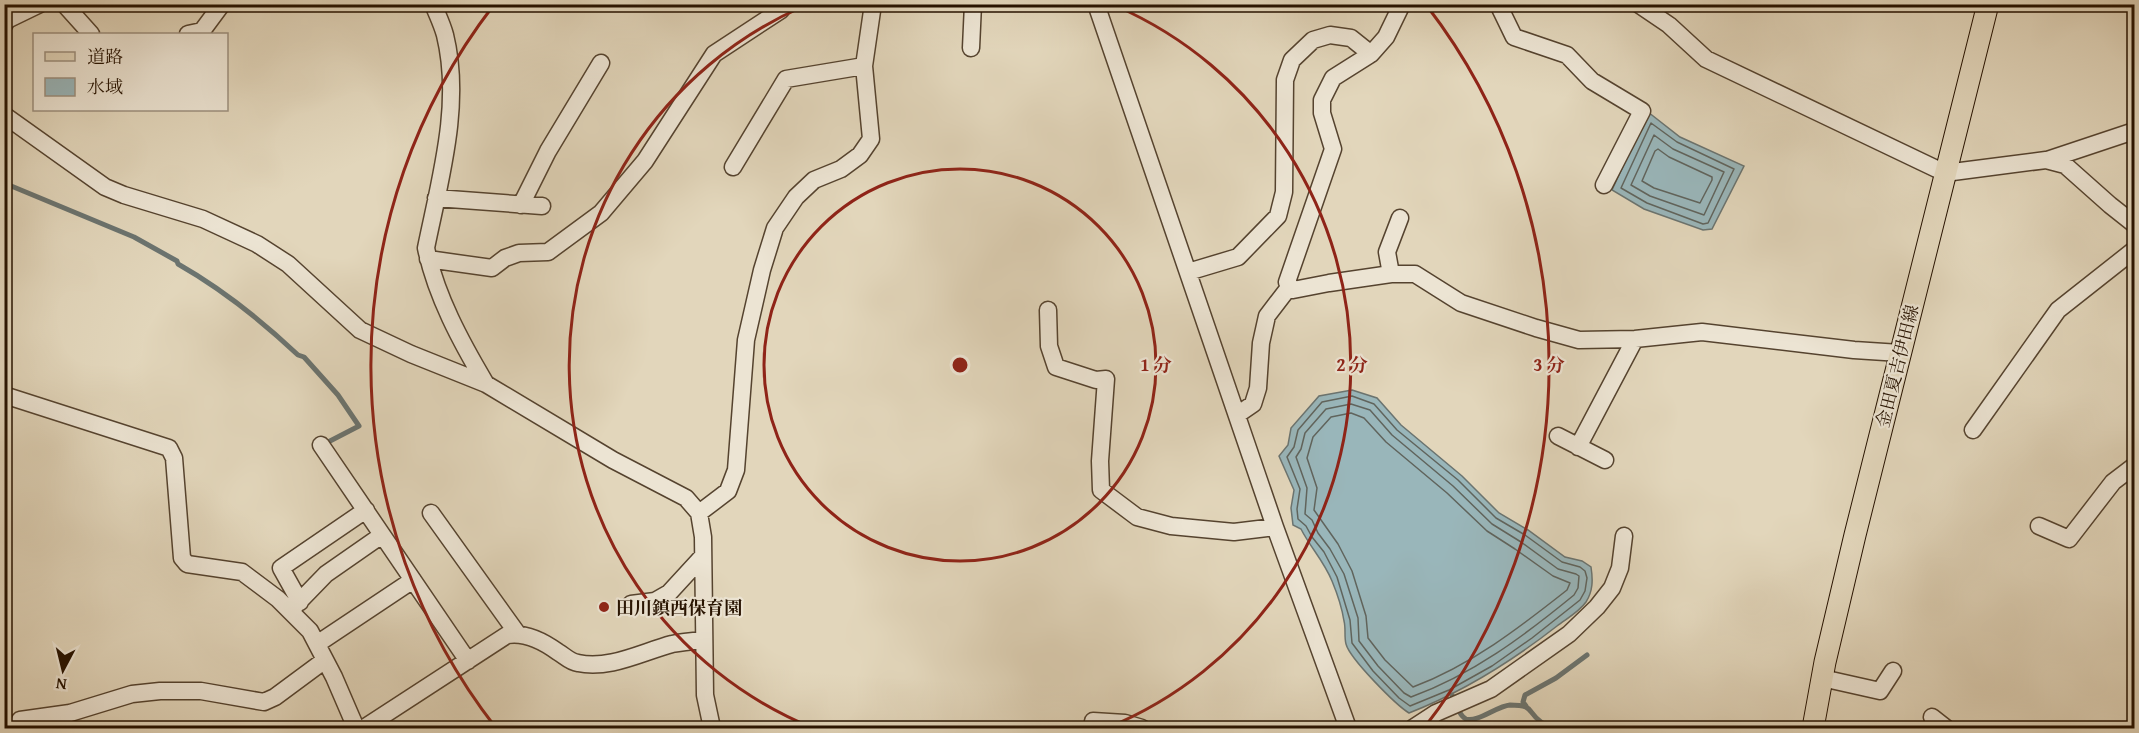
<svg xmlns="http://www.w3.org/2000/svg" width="2139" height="733" viewBox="0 0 2139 733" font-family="'Gentium Book Plus','Noto Serif JP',serif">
	<rect width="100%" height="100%" fill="#e2d6bb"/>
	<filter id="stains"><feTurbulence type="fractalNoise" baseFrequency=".00333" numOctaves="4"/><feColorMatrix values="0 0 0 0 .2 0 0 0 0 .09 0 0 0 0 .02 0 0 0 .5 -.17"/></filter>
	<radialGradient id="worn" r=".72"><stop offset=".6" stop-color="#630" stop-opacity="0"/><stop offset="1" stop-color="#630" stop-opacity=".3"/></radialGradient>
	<path fill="#99b6ba" stroke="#6b7470" stroke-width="1.5" d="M1648,112l32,25 64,29 -32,63 -9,1 -59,-21 -32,-19z
		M1352,390l25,8 24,27 61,51 37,37 29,17 37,27 17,4 9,6c2,13 2,24 -5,35 -7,10 -20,17 -29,24 -46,36 -94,66 -148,87 -13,-8 -59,-54 -63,-69 -2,-7 0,-16 -2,-23 -2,-13 -7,-28 -12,-40 -8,-20 -22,-34 -31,-52l-8,-4 -2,-17 3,-18 -15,-34 9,-11 3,-17 28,-32z"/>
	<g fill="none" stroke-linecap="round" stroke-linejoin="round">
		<path stroke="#60645d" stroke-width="1.5" d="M1651,123l26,19 57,27 -26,54 -5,1 -56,-21 -26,-15z
			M1654,135l19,14 51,23 -20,43 -54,-19 -19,-11z
			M1658,149l11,8 43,20v3l-12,23 -46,-15 -12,-7 13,-30z
			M1352,396l22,8 23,26 61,50 38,38 29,17 37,27 18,5 5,4 2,7 -2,13 -5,9 -48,38 -40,28 -43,24 -39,16 -11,-8 -26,-27 -21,-28 -2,-23 -13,-43 -13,-25 -12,-15 -6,-11 -8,-7 -1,-10 3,-20 -13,-32 7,-10 4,-17 24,-28z
			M1351,404l19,6 22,25 61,51 39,38 29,18 37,27 18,5 3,2 -1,12 -4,7c-50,41 -102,80 -163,102l-7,-4 -26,-27 -19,-25 -1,-23 -14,-44 -14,-25 -12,-16 -6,-13 -7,-6 2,-26 -11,-31 5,-8 4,-16 21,-24z
			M1351,413l13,5 22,24 61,51 40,38 28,18 38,27 17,7 -3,7c-48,38 -96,75 -154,97l-28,-27 -17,-22 -2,-22 -14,-45 -14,-27 -24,-34 3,-22 -10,-30 6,-21 18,-20z"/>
		<path stroke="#6b7470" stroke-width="5" d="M4,183l130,54 43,24 1,3c44,25 84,57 120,91l6,2 34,38 21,31 -29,15
			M1452,695c3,6 7,21 14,24 11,4 31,-13 44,-14 25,0 16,6 31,17 11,7 30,5 42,6
			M1526,706l-3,-4 2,-7 31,-17 31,-23"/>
		<defs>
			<path id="minor" d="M64,4l27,30
				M433,4c4,10 9,20 12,31 17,69 -5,144 -19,213 10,48 35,94 60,136
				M1096,4l179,523 73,201
				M1402,4l-16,33 -15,17 -38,24 -11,22v13l11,36 -46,133 6,8 36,-7 62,-9h24l46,29 75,25 43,12 56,-1 67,-7 152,18 46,3
				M1498,4l16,33 53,18 25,26 50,30 -38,74
				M1638,4l31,21 37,34 239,114 101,-13 19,5 45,40 24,19
				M4,25l3,-5 33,-16
				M188,34l14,-3 20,-27
				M971,48l2,-44
				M4,115l101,72 19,8 79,24 54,25 31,20 72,66 51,24 75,30 127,76 73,38 13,15 4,24 2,158 7,33
				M2047,160l87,-29
				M733,167l53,-88 78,-13
				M436,198l106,8
				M521,205l27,-54 53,-88
				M428,259l64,9 13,-10 14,-5 29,-1 53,-39 44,-52 69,-107 67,-44 3,-6
				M1188,272l50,-15 40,-41 6,-24 1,-112 7,-20 21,-20 17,-5 21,3 20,16
				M1391,274l-4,-22 13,-34
				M1048,310l1,36 7,21 40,13 10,-1 -6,82 1,29 36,27 34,9 63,6 41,-5
				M4,395l165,53 5,10 8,100 5,6 55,8 36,27 32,32 24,46 22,51
				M1237,415l16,-11 5,-16 3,-45 6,-27 23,-30
				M1973,430l85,-120 76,-60
				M1558,436l47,24
				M321,445l147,216
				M1578,447l57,-108
				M431,513l86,120
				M699,513l29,-22 8,-21 10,-130 16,-70 13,-42 21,-31 18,-17 27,-11 19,-14 11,-16 -7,-73 9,-62
				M2039,526l30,13 44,-57 21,-16
				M300,602l-19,-34 85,-58
				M631,604l24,-3 14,-8 34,-37
				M293,608l33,-34 56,-39
				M317,644l96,-64
				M1822,678l58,13 13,-20
				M1932,717l14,11
				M20,720l50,-7 62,-19 28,-3h41l63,11 11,-5 50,-37
				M1093,721l32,2 17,5
				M364,728l143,-93c18,-3 36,6 51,17 7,4 12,10 20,11 31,7 64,-11 94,-19 10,-2 21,-3 32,-4
				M1413,728l23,-15 55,-24 78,-55 28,-27 15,-19 8,-20 4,-32"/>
			<path id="major" d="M1813,728l12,-66 30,-127 133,-531"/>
		</defs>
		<use href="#minor" stroke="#55432f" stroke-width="19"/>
		<use href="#major" stroke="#261200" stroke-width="23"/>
		<use href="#minor" stroke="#ece4d3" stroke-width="16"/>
		<use href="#major" stroke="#e2d6bb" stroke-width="21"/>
	</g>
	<g fill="none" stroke="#8f2418" stroke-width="3">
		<circle cx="960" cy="365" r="196"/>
		<path d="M813 728A392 392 0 0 1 804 6M1116 6A392 392 0 0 1 1107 728"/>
		<path d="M496 728A589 589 0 0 1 493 6M1427 6A589 589 0 0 1 1424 728"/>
	</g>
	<circle fill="#8f2418" stroke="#ece4d3" stroke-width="2" cx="604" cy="607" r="6"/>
	<g text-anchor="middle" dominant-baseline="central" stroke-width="4.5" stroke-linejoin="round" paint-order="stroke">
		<g font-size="18" fill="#261200" stroke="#ece4d3">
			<text transform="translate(1897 366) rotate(-76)">金田夏吉伊田線</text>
		</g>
		<g font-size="18" font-weight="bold" fill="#261200" stroke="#ece4d3" text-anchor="start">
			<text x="616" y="607">田川鎮西保育園</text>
		</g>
	</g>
	<circle cx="960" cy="365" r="9" fill="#8f2418" stroke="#ece4d3" stroke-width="3"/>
	<g font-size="18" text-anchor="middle" font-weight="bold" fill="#8f2418" stroke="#ece4d3" stroke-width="4.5" stroke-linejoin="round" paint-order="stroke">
		<text x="1156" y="371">1 分</text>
		<text x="1352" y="371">2 分</text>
		<text x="1549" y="371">3 分</text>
	</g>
	<rect width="2139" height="733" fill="none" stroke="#e2d6bb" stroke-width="24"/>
	<rect x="6" y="6" width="2127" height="721" fill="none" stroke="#261200" stroke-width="3"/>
	<rect x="12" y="12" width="2115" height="709" fill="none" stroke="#261200" stroke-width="1.5"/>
	<rect x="33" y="33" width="195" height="78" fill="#ece4d3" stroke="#9d907f" stroke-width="1.5"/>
	<rect x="45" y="52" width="30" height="9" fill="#e2d6bb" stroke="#9d907f" stroke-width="1.5"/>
	<text x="87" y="63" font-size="18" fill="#261200">道路</text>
	<rect x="45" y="78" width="30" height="18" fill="#99b6ba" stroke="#9d907f" stroke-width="1.5"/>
	<text x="87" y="93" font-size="18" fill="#261200">水域</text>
	<g transform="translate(63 670) rotate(187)" stroke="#ece4d3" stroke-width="4.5" paint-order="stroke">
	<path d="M0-4.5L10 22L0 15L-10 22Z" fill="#261200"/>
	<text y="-9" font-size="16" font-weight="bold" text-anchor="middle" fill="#261200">N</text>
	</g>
	<rect width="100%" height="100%" filter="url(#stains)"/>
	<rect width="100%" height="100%" fill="url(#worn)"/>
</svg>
